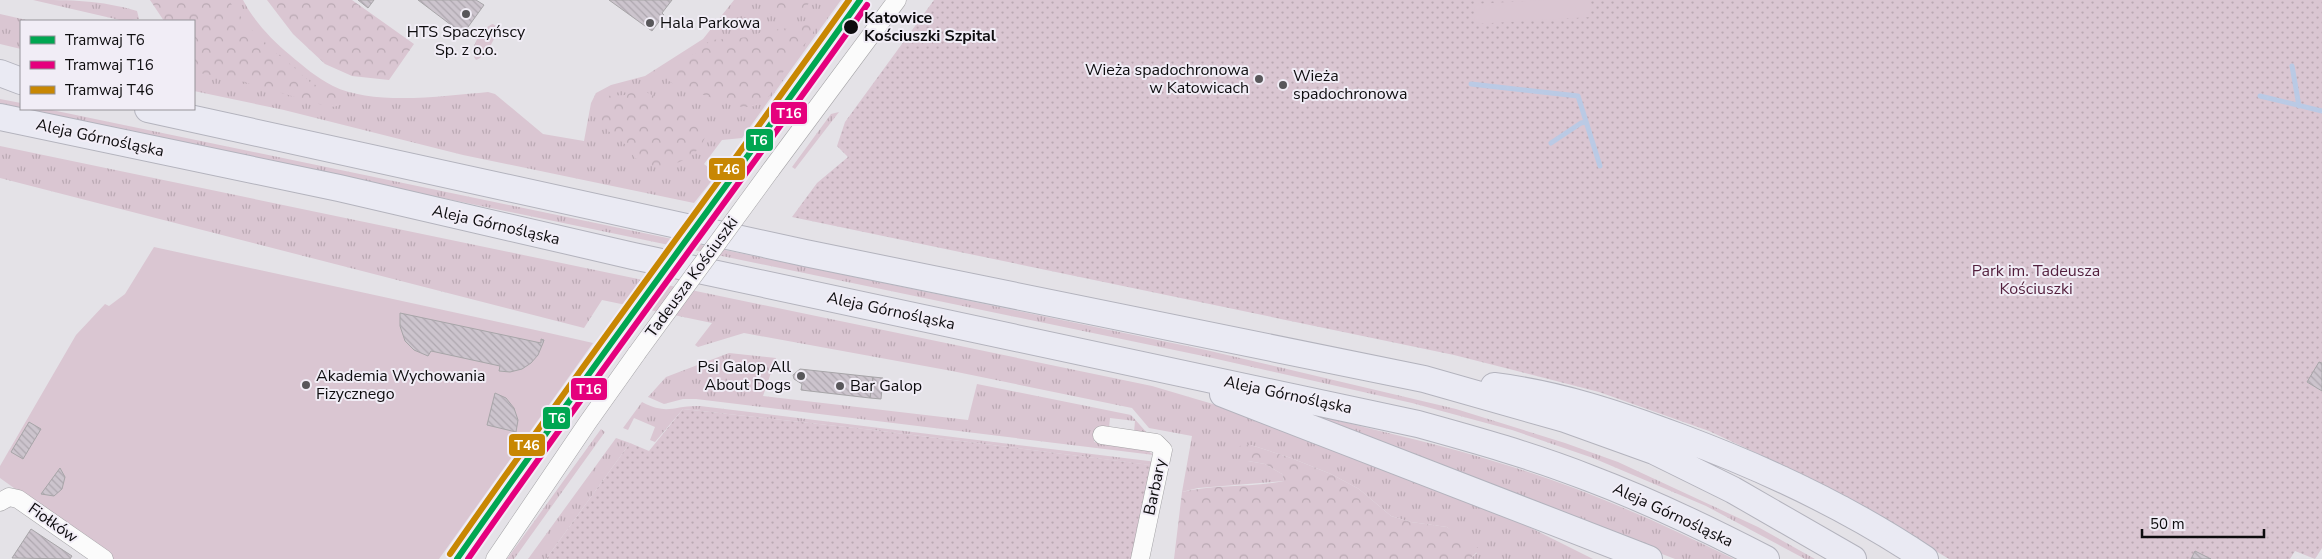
<svg xmlns="http://www.w3.org/2000/svg" width="2322" height="559" viewBox="0 0 2322 559" font-family="'Nunito Sans',sans-serif">
	<defs>
		<pattern id="grass-tufts" width="24" height="20" patternUnits="userSpaceOnUse" patternTransform="scale(1.25)"><rect width="24" height="20" fill="#dac6d2"/><path d="M3 7l-1-3M5 7V3M7 7l1-3M15 17l-1-3M17 17v-4M19 17l1-3" fill="none" stroke="#baa9b3"/></pattern>
		<pattern id="forest-crowns" width="20" height="18" patternUnits="userSpaceOnUse" patternTransform="scale(1.25)"><rect width="20" height="18" fill="#dac6d2"/><path d="M2 6a3 3 0 1 1 6 0M12 15a3 3 0 1 1 6 0" fill="none" stroke="#baa9b3"/></pattern>
		<pattern id="park-dots" width="8" height="8" patternUnits="userSpaceOnUse" patternTransform="scale(1.25)"><rect width="8" height="8" fill="#dac6d2"/><path d="M2 2h.1M6 6h.1" fill="none" stroke="#baa9b3" stroke-width="1.8" stroke-linecap="round"/></pattern>
		<pattern id="building-back-hatch" width="6" height="6" patternUnits="userSpaceOnUse" patternTransform="scale(1.25)"><rect width="6" height="6" fill="#ccc4cd"/><path d="M-1 5l2 2M0 0l6 6M5-1l2 2" fill="none" stroke="#aea7af"/></pattern>
	</defs>
	<rect width="100%" height="100%" fill="#e4e2e7"/>
	<path fill="url(#grass-tufts)" d="M33,0c38,0 67,0 104,11l2,8 -15,2z
		M150,0h93c10,20 29,40 47,55 13,11 27,23 43,31 40,20 111,10 155,6l7,2 48,40 41,7 7,-38 5,-10 15,-8 34,-9 58,-37 31,-39h107l-99,138 -20,2 -18,24 13,10 -23,29 -231,-48 -179,-45 -90,-19v-70z
		M0,14l31,7h-10v28l-21,-5z
		M493,24l4,3c0,10 -11,30 -21,33 -9,-10 6,-33 17,-36z
		M0,99l21,4v6h26l1159,241 250,59 109,34 53,19 140,65 57,32h-10l-99,-53 -113,-48 -81,-28 -100,-27 -204,-46 -1208,-251z
		M839,112l-44,57 -3,-2 39,-53z
		M0,146l1152,240 71,21 280,107 90,45h-123l7,-6 -30,-26 -36,-5 -20,-6 -32,-27 -28,-15 -40,-16 -40,-13 -3,16 17,3 17,10 2,7 -86,7 -16,4 10,-56 -43,-8 -17,-20 -180,-37 -208,-38 -46,14 -3,-2 17,-22 -110,-23 -18,28 -584,-150z
		M729,353l47,5 -13,38 205,24 9,-36 154,31 17,19 -14,-2 1,-11 -25,-3 -1,10 -13,-1 -2,15 51,7 9,6 -458,-56h-13l-19,5 -16,-7 18,-20z
		M642,402c27,14 31,3 58,4l457,56 -12,43 5,-40 -277,-35 -190,-21 -28,33 -5,-2 5,-13 -21,-9 -6,12 -5,-2z
		M1320,419h11c57,14 115,27 172,45 80,24 156,58 231,95h-59l-355,-137z
		M601,429l4,3 -91,127h-7z
		M616,438l14,5 -84,116h-18z"/>
	<path fill="url(#forest-crowns)" d="M150,0h79l6,10 31,36 21,15 24,22 30,13v8c-6,5 -15,2 -22,0l-86,-25 -39,-7v-51h-30z
		M267,0h85l62,44 -25,36 -37,-4 -27,-12 -32,-30z
		M761,0h51c-10,15 -49,26 -51,0z
		M807,20l9,3c-2,16 -17,25 -26,37 -10,15 -16,38 -33,45 -5,2 -10,2 -15,2 -7,-1 -69,-22 -72,-25 -4,-4 -3,-9 -2,-14l28,-15 15,-13 39,-3 14,-6 25,-3z
		M640,89l30,15 33,23 3,7c-7,26 -38,36 -62,31l-10,-8 -8,-12 -19,-15 -6,-12v-14l5,-8 19,-1z
		M1251,445l40,13 40,16 28,15 32,27 20,6 36,5 33,22 -10,10h-296l8,-67c33,-8 68,-4 102,-11l-2,-7 -17,-10 -17,-3 -9,-15z"/>
	<path fill="url(#park-dots)" d="M934,0h1388v548l-7,11 -20,-8 -5,8h-341l-99,-60 -44,-23 -97,-45 -110,-39 -145,-37 -662,-138 25,-34 31,-26 -11,-11 8,-24z
		M683,409l190,21 278,35 -20,94h-585l84,-116 19,8z"/>
	<path fill="#dac6d2" d="M1544,0h46l1,17 -116,7 -1,-20z
		M154,247l395,86 44,10 -154,216h-326l-113,-81v-12l76,-131 29,-31 4,2 16,-12z"/>
	<g fill="none" stroke-linecap="round" stroke-linejoin="round">
		<path stroke="#bacae5" stroke-width="5" d="M2292,66l7,40
			M1471,84l107,12 22,70
			M2260,96l62,15
			M1551,143l30,-20 5,-1"/>
	</g>
	<path fill="url(#building-back-hatch)" stroke="#a7a5a8" d="M358,0h16l-6,8z
		M418,0h58l8,5 -21,29z
		M609,0h63l-10,13 2,2 -12,16z
		M400,313l141,30v-4l3,1 -1,3 -5,12 -7,8 -9,6 -12,3 -11,-1 1,-5 -69,-15 -3,5 -14,-6 -9,-9 -5,-15z
		M2319,362l3,1v28l-15,-9z
		M800,369l73,8 -3,21 -69,-8 1,-6 -8,-5 -1,-4z
		M873,377l10,1 -2,21 -11,-1z
		M495,393l11,5 8,10 4,12 -2,12 -29,-7z
		M29,422l12,7 -18,30 -12,-7z
		M60,468l5,9 -3,12 -8,7 -13,-2z
		M31,529l41,27 -2,3 -58,-1z
		M2195,551l16,8h-20z"/>
	<g fill="none" stroke-linecap="round" stroke-linejoin="round">
		<defs>
			<path id="minor" d="M770,171l127,-171
				M1102,435l54,8 7,7 -23,109
				M0,502l9,-5 9,2 86,60
				M495,559l93,-137 49,-69"/>
			<path id="highway" d="M0,73l21,8
				M148,109l657,144 619,126 141,40 89,32 79,39 120,69
				M0,117l339,71 294,68 785,168c58,16 115,32 171,54 61,23 119,51 177,81
				M1494,386c65,8 125,28 186,51 86,32 169,71 245,122
				M1223,394l426,165"/>
		</defs>
		<use href="#minor" stroke="#a4a3a6" stroke-width="19"/>
		<use href="#highway" stroke="#b3b3bd" stroke-width="28"/>
		<use href="#minor" stroke="#fbfbfb" stroke-width="18"/>
		<use href="#highway" stroke="#eaeaf3" stroke-width="26"/>
		<defs>
			<path id="minor-bridge" d="M637,353l133,-182"/>
		</defs>
		<use href="#minor-bridge" stroke="#a4a3a6" stroke-width="19" stroke-linecap="butt"/>
		<use href="#minor-bridge" stroke="#fbfbfb" stroke-width="18"/>
		<defs>
			<path id="tram-1" d="M457,559c131,-188 270,-372 403,-559"/>
			<path id="tram-2" d="M468,559c130,-187 267,-368 399,-554"/>
			<path id="tram-3" d="M450,554c130,-187 267,-368 399,-554"/>
		</defs>
		<use href="#tram-1" stroke="#f1edf6" stroke-width="10"/>
		<use href="#tram-2" stroke="#f1edf6" stroke-width="10"/>
		<use href="#tram-3" stroke="#f1edf6" stroke-width="10"/>
		<use href="#tram-1" stroke="#00a651" stroke-width="6"/>
		<use href="#tram-2" stroke="#e5007d" stroke-width="6"/>
		<use href="#tram-3" stroke="#c88703" stroke-width="6"/>
	</g>
	<g fill="#58575a" stroke="#f1edf6" stroke-width="2">
		<circle cx="466" cy="14" r="5"/>
		<circle cx="650" cy="23" r="5"/>
		<circle cx="1259" cy="79" r="5"/>
		<circle cx="1283" cy="85" r="5"/>
		<circle cx="801" cy="376" r="5"/>
		<circle cx="306" cy="385" r="5"/>
		<circle cx="840" cy="386" r="5"/>
	</g>
	<circle fill="#0d0c0e" stroke="#f1edf6" stroke-width="2" cx="851" cy="27" r="8"/>
	<g text-anchor="middle" dominant-baseline="central" stroke-width="4" stroke-linejoin="round" paint-order="stroke">
		<g font-size="16" font-weight="bold" fill="#0d0c0e" stroke="#f1edf6" text-anchor="start">
			<text x="864" y="18">Katowice<tspan x="864" dy="18">Kościuszki Szpital</tspan></text>
		</g>
		<g font-size="16" fill="#0d0c0e" stroke="#f1edf6" text-anchor="start">
			<text x="660" y="23">Hala Parkowa</text>
			<text x="466" y="32" text-anchor="middle">HTS Spaczyńscy<tspan x="466" dy="18">Sp. z o.o.</tspan></text>
			<text x="1249" y="70" text-anchor="end">Wieża spadochronowa<tspan x="1249" dy="18">w Katowicach</tspan></text>
			<text x="1293" y="76">Wieża<tspan x="1293" dy="18">spadochronowa</tspan></text>
			<text x="791" y="367" text-anchor="end">Psi Galop All<tspan x="791" dy="18">About Dogs</tspan></text>
			<text x="316" y="376">Akademia Wychowania<tspan x="316" dy="18">Fizycznego</tspan></text>
			<text x="850" y="386">Bar Galop</text>
		</g>
		<g font-size="16" fill="#0d0c0e" stroke="#f1edf6">
			<text transform="translate(100 138) rotate(12)">Aleja Górnośląska</text>
			<text transform="translate(496 225) rotate(13)">Aleja Górnośląska</text>
			<text transform="translate(692 277) rotate(-54)">Tadeusza Kościuszki</text>
			<text transform="translate(891 311) rotate(12)">Aleja Górnośląska</text>
			<text transform="translate(1288 395) rotate(12)">Aleja Górnośląska</text>
			<text transform="translate(1155 487) rotate(-78)">Barbary</text>
			<text transform="translate(1673 515) rotate(25)">Aleja Górnośląska</text>
			<text transform="translate(53 523) rotate(35)">Fiołków</text>
		</g>
		<g font-size="16" fill="#521e3c" stroke="#f1edf6">
			<text x="2036" y="271">Park im. Tadeusza<tspan x="2036" dy="18">Kościuszki</tspan></text>
		</g>
	</g>
	<g stroke="#f1edf6" stroke-width="2">
		<rect x="770" y="101" width="38" height="24" rx="5" fill="#e5007d"/>
		<rect x="745" y="128" width="29" height="24" rx="5" fill="#00a651"/>
		<rect x="708" y="157" width="38" height="24" rx="5" fill="#c88703"/>
		<rect x="570" y="377" width="38" height="24" rx="5" fill="#e5007d"/>
		<rect x="542" y="406" width="29" height="24" rx="5" fill="#00a651"/>
		<rect x="508" y="433" width="38" height="24" rx="5" fill="#c88703"/>
	</g>
	<g font-size="14" text-anchor="middle" font-weight="bold" fill="#fff">
		<text x="789" y="118">T16</text>
		<text x="759" y="145">T6</text>
		<text x="727" y="174">T46</text>
		<text x="589" y="394">T16</text>
		<text x="557" y="423">T6</text>
		<text x="527" y="450">T46</text>
	</g>
	<rect x="20" y="20" width="175" height="90" fill="#f1edf6" stroke="#969399"/>
	<rect x="30" y="36" width="25" height="8" fill="#00a651" stroke="#969399"/>
	<text x="65" y="45" font-size="15" fill="#0d0c0e">Tramwaj T6</text>
	<rect x="30" y="61" width="25" height="8" fill="#e5007d" stroke="#969399"/>
	<text x="65" y="70" font-size="15" fill="#0d0c0e">Tramwaj T16</text>
	<rect x="30" y="86" width="25" height="8" fill="#c88703" stroke="#969399"/>
	<text x="65" y="95" font-size="15" fill="#0d0c0e">Tramwaj T46</text>
	<path d="M2142 529v8h122v-8" fill="none" stroke="#0d0c0e" stroke-width="2.5"/>
	<text x="2150" y="529" font-size="15" fill="#0d0c0e" stroke="#f1edf6" stroke-width="4" paint-order="stroke">50 m</text>
</svg>
